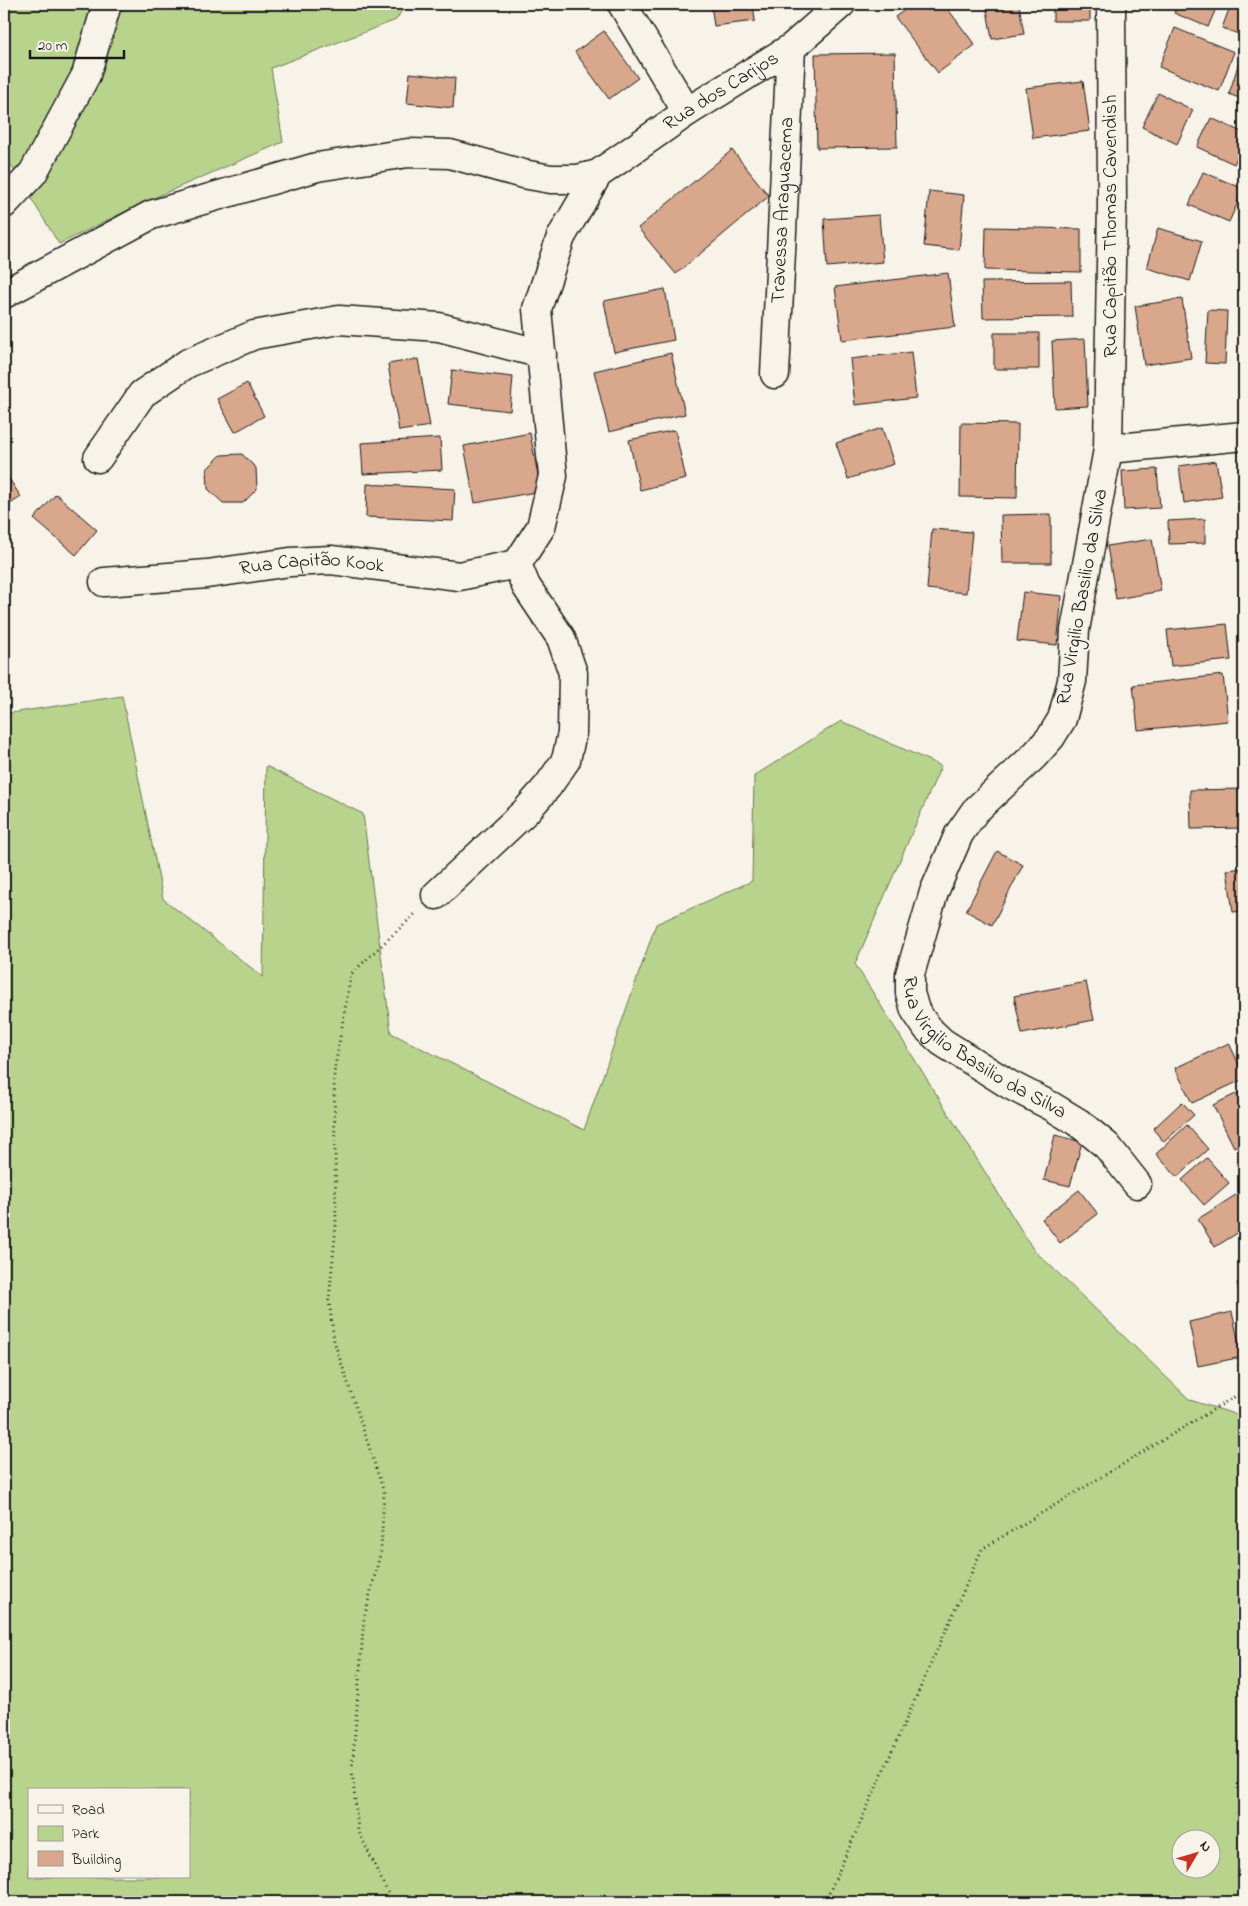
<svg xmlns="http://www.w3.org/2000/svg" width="1248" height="1906" viewBox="0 0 1248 1906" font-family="'Indie Flower',sans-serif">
	<rect width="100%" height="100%" fill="#f7f3e8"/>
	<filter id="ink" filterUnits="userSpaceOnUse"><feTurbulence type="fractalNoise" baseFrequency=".02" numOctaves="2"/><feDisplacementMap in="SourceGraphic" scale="10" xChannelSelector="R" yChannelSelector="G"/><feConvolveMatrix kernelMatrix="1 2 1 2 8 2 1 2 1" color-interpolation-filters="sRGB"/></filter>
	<g filter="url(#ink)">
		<path fill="#b8d48c" stroke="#6a7854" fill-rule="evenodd" d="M4,4h402l-10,16 -125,48 12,74 -134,58 -90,44 -55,-90z
			M122,696l41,203 100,78 3,-211 97,48 28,219 193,97 72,-206 96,-43 2,-105 87,-55 100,45 -86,198 178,285 157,151 54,17v485h-1240v-1188zM29,1790h160v87h-160zM1180,1838h30v30h-30z"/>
		<path fill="#d9a78c" stroke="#1c1c1c" d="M711,4h42l2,17 -41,5z
			M913,4h31l31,41 -37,28 -43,-56z
			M986,4h33l5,30 -32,5z
			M1053,4h37v17h-37z
			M1178,4h34l5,2 -9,21 -34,-14z
			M1231,4h13v32l-22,-8z
			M1175,28l59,24 -15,39 -60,-24z
			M604,31l34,47 -29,21 -34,-47z
			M895,53l2,94 -80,1 -2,-94z
			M1240,59l4,2v39l-15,-6z
			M410,73l45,5 -2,30 -46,-5z
			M1083,81l7,50 -57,7 -7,-50z
			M1158,93l35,17 -16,34 -35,-17z
			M1211,118l33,15v10l-10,21 -37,-17z
			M732,150l37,46 -93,78 -38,-46z
			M1203,172l41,17 -15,33 -40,-17z
			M929,191l35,4 -5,55 -35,-4z
			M879,215l4,47 -56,5 -3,-48z
			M986,227l95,2v43l-96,-2z
			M1158,228l44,13 -12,40 -43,-13z
			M948,273l7,54 -113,13 -7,-53z
			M1071,281l1,36 -89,1 -1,-36z
			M665,289l9,51 -60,12 -10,-51z
			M1182,299l9,59 -47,7 -9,-59z
			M1208,310l19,1 -2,53 -20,-1z
			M994,333h45v36h-45z
			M1085,339l3,67 -33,2 -3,-67z
			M911,352l5,46 -61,7 -5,-46z
			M671,353l14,61 -76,18 -15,-61z
			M418,359l12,67 -31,5 -11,-67z
			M452,370l61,7 -3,34 -62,-7z
			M247,383l17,33 -29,16 -18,-33z
			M961,423l57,1 -1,74 -57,-1z
			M882,428l12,36 -46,15 -12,-36z
			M675,430l11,49 -46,11 -11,-50z
			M530,433l11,58 -66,12 -11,-57z
			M440,438l2,32 -79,4 -2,-31z
			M242,454l14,14 1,21 -14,14h-20l-15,-14 -1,-20 14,-14z
			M1244,459v35l-4,-34z
			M1216,461l6,36 -38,6 -5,-37z
			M1157,469l3,39 -36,2 -2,-39z
			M4,471l17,26 -17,11z
			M367,484l88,5 -2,32 -87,-4z
			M56,494l41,36 -21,25 -42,-36z
			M1051,514v49h-49l-1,-48z
			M1205,519v24l-36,1 -1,-23z
			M932,529l40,3 -6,61 -39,-4z
			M1152,539l9,52 -45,8 -9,-53z
			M1023,592l39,4 -5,49 -40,-4z
			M1227,624l4,36 -60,6 -4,-36z
			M1223,675l5,46 -90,9 -5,-45z
			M1244,789v39l-53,1 -1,-39z
			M997,851l26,14 -31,60 -26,-14z
			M1244,868v43l-11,1 -6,-42z
			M1086,982l8,38 -72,14 -8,-38z
			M1229,1043l15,32v4l-52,24 -17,-35z
			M1244,1090v52l-10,5 -21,-42z
			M1182,1102l12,13 -30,27 -11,-13z
			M1187,1125l21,24 -31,28 -21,-23z
			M1055,1135l27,7 -12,44 -26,-6z
			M1207,1158l22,25 -25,22 -22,-25z
			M1079,1190l19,24 -38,29 -18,-24z
			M1242,1191l2,4v34l-29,18 -17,-28z
			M1244,1281v29l-7,-27z
			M1232,1312l10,45 -44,9 -9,-44z"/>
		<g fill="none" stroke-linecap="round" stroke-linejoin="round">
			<defs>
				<g id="minor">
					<path d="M622,4l65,108"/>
					<path id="s1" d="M1111,4l1,198 -4,247 -33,181 -3,51 -10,38 -11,18 -17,19 -59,55 -16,23 -25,58 -24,82v19l5,17 12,18 15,14 68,43 41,21 28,17 28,23 30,38"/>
					<path d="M4,204l29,-31 53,-98 21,-71"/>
					<path id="s2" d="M4,294l147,-79 166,-48 91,-14 42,1 73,20 28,5h26l21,-5 89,-62 104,-64 50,-44"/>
					<path id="s3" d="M775,374l16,-326"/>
					<path d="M1108,449l136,-13"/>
					<path d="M98,458l44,-64 46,-31 66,-28 85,-15 100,7 103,27"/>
					<path id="s4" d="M104,582l103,-8 83,-12 41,-2 128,16 58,-12"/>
					<path d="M436,895l90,-84 22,-25 18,-26 6,-27 1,-60 -12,-35 -35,-52 -9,-22 24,-37 12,-51 -16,-167 24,-72 37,-63"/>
				</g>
			</defs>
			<use href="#minor" stroke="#1c1c1c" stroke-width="31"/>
			<path stroke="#1c1c1c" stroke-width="3" stroke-dasharray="1 4" stroke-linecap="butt" d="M392,1902l-34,-72 -6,-60 12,-152 17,-67 3,-59 -50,-151 -5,-41 7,-74 -2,-153 17,-99 64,-60
				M825,1902l157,-353 262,-158"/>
			<use href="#minor" stroke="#f7f3e8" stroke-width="28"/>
		</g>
	</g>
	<g text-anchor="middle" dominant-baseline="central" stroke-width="5" stroke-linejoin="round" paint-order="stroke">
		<g font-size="20" fill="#1c1c1c" stroke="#f7f3e8">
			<text stroke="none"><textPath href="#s2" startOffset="774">Rua dos Carijos</textPath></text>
			<text stroke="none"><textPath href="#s3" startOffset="164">Travessa Araguacema</textPath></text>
			<text transform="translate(1111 226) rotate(-90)">Rua Capitão Thomas Cavendish</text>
			<text stroke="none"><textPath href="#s4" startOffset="209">Rua Capitão Kook</textPath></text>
			<text transform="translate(1083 597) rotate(-80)">Rua Virgilio Basilio da Silva</text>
			<text stroke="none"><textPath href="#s1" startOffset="1135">Rua Virgilio Basilio da Silva</textPath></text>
		</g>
	</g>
	<rect width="1248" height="1906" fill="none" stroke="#f7f3e8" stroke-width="20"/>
	<rect x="10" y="10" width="1228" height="1886" fill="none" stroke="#1c1c1c" stroke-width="2" filter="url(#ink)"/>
	<rect x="28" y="1788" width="162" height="90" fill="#f7f3e8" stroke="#9f9d96"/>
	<rect x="38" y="1805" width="25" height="8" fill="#f7f3e8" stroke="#9f9d96"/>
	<text x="72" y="1814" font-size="15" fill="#1c1c1c">Road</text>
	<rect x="38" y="1826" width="25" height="15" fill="#b8d48c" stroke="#9f9d96"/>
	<text x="72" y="1838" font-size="15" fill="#1c1c1c">Park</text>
	<rect x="38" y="1851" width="25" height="15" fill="#d9a78c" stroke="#9f9d96"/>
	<text x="72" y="1864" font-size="15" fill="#1c1c1c">Building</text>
	<g transform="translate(1196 1854) rotate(52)"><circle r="24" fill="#f7f3e8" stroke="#9f9d96"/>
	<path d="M0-4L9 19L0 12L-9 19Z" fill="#c8321e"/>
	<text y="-8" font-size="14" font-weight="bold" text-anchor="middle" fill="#1c1c1c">N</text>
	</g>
	<path d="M30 50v8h94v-8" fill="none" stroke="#1c1c1c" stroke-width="2.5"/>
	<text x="38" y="50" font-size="15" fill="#1c1c1c" stroke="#f7f3e8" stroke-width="4" paint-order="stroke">20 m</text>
</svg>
